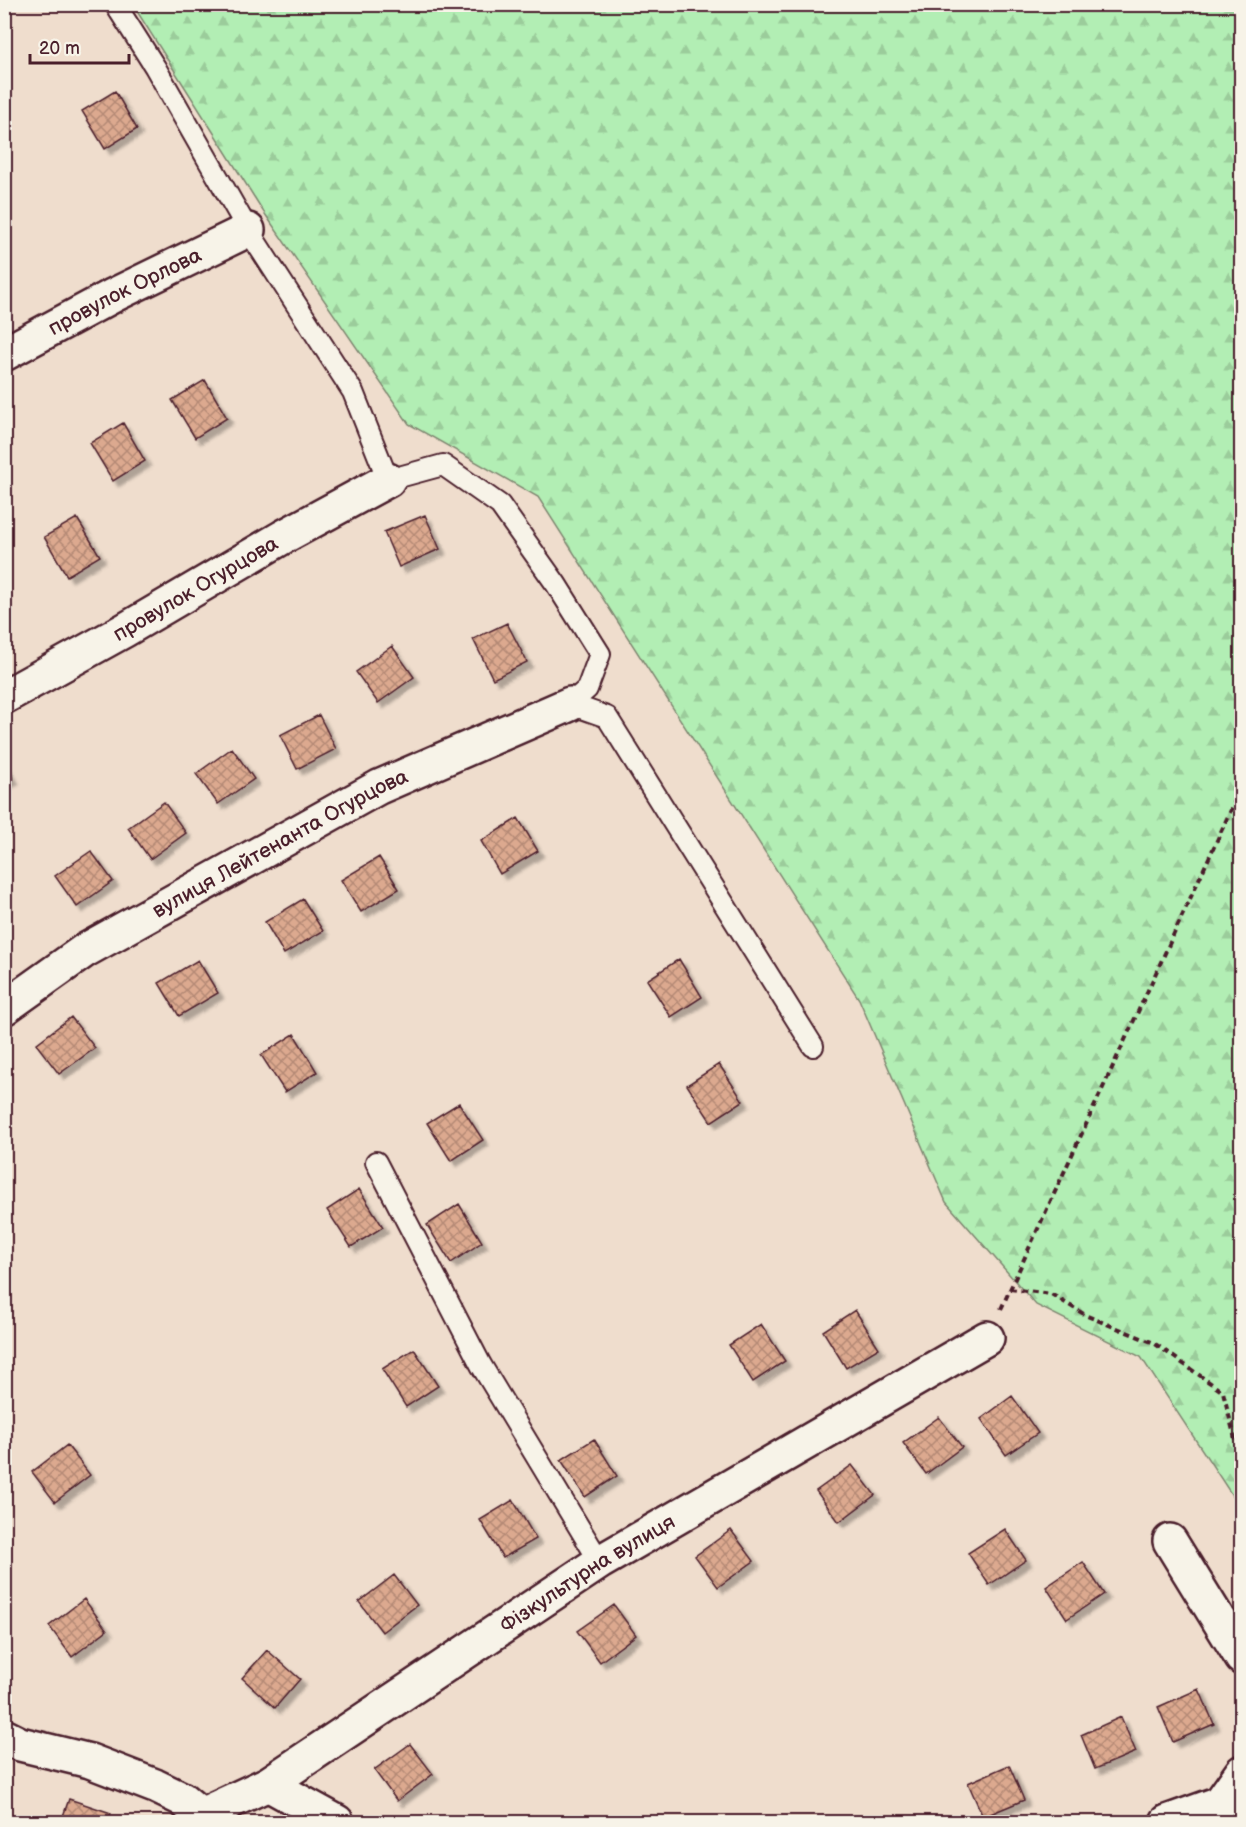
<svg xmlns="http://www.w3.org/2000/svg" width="1246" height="1827" viewBox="0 0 1246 1827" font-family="'Balsamiq Sans',sans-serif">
	<defs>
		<pattern id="grass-tufts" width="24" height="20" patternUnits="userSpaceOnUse" patternTransform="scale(1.5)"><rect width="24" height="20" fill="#b2eeb4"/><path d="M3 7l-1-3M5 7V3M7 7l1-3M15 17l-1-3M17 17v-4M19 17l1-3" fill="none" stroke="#9bcc9b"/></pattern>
		<pattern id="forest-firs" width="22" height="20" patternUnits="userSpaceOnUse" patternTransform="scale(1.5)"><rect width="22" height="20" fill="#b2eeb4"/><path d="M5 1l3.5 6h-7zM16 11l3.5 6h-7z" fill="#9bcc9b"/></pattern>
		<pattern id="building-cross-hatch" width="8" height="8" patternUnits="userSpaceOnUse" patternTransform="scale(1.5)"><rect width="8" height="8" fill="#dca98f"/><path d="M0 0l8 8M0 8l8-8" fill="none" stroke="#b48975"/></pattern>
		<filter id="shadow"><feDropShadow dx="5.5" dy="5.5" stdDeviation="1.5" flood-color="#0004"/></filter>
	</defs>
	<rect width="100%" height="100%" fill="#efddcd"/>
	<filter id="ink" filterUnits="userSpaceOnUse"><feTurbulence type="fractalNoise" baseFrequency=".0167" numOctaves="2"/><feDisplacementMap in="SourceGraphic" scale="12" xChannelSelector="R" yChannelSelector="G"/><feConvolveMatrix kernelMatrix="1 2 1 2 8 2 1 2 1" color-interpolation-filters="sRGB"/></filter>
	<g filter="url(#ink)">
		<path fill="url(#grass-tufts)" stroke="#7e8670" stroke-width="1.5" d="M1220,1803l21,9v10h-52z"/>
		<path fill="url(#forest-firs)" stroke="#7e8670" stroke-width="1.5" d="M133,5h1108v1504l-100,-152 -105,-52 -90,-103 -87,-203 -321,-502 -129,-73 -146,-213z"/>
		<path fill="url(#building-cross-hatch)" stroke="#4a1f2b" stroke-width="1.5" filter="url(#shadow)" d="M115,91l22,38 -32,20 -23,-38z
			M205,380l22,38 -32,20 -23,-38z
			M123,423l22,38 -32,20 -23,-38z
			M425,515l15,34 -41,18 -15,-35z
			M77,518l23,38 -33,20 -23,-39z
			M507,623l20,39 -34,17 -20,-40z
			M392,646l22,31 -36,26 -22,-31z
			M319,715l17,34 -39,20 -17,-34z
			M232,748l22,31 -36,25 -22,-30z
			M4,763l9,16 -9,4z
			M164,802l22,31 -36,26 -22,-31z
			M518,818l20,33 -38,23 -19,-33z
			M91,851l22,30 -36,26 -22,-31z
			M379,857l20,32 -38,23 -20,-32z
			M303,899l20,32 -39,23 -19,-32z
			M679,959l23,38 -31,20 -24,-37z
			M198,960l20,33 -39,23 -20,-33z
			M71,1017l24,31 -36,26 -23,-30z
			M294,1034l23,38 -32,20 -24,-37z
			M719,1064l24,37 -32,21 -24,-37z
			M459,1103l24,37 -32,21 -24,-38z
			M359,1189l24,38 -32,20 -24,-37z
			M459,1204l23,38 -31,21 -24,-38z
			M855,1310l24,38 -33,20 -23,-37z
			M761,1324l24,37 -32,21 -24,-37z
			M414,1349l24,37 -32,21 -24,-38z
			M1012,1396l26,37 -32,22 -25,-36z
			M939,1417l23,30 -36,27 -23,-31z
			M594,1439l23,37 -32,21 -24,-37z
			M67,1445l23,30 -35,27 -23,-30z
			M852,1465l23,30 -36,27 -23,-31z
			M513,1500l23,39 -33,19 -23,-38z
			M1005,1529l21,31 -37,25 -21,-32z
			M731,1530l23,31 -36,26 -23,-31z
			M1083,1562l21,32 -37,25 -21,-32z
			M394,1575l23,30 -35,27 -23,-30z
			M84,1599l23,31 -35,27 -23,-31z
			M614,1605l22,30 -36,27 -23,-31z
			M267,1650l33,29 -25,29 -33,-30z
			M1199,1689l15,35 -41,18 -15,-35z
			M1121,1717l15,35 -41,17 -14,-34z
			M410,1744l23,30 -36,27 -23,-31z
			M1009,1765l15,35 -41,17 -15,-34z
			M69,1799l42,14 -3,9h-47z"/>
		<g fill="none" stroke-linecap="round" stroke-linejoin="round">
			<defs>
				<path id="service" d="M115,4l40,63 93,163 105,162 35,88 55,-15 57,40 56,79 44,70 -13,35 -17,15
					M570,704l37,13 206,329
					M376,1162l105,203 119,197"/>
				<g id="minor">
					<path id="s1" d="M4,354l110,-59 134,-65"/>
					<path id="s2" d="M4,697l121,-67 158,-93 105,-57"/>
					<path id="s3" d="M4,1008l80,-57 295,-164 191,-83"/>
					<path d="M1170,1541l72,117"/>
					<path d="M4,1736l16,8 70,17 65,25 27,13 19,16"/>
					<path d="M268,1784l69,38"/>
					<path id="s4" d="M196,1822l5,-7 67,-31 332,-222 387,-224"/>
					<path d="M1167,1822l53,-19 22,-31"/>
				</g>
			</defs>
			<use href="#service" stroke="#4a1f2b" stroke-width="24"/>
			<use href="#minor" stroke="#4a1f2b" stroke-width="38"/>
			<path stroke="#4a1f2b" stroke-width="4" stroke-dasharray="6 4.5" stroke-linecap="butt" d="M1010,1289l41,5 36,22 67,27 69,49 19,74
				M1001,1309l241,-523"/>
			<use href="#service" stroke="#f7f3e8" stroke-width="20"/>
			<use href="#minor" stroke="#f7f3e8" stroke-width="33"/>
		</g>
	</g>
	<g text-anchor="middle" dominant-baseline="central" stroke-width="6" stroke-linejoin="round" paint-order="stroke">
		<g font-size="21" fill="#4a1f2b" stroke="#f7f3e8">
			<text stroke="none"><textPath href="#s1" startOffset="136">провулок Орлова</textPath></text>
			<text stroke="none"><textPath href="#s2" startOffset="220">провулок Огурцова</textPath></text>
			<text stroke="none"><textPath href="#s3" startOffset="322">вулиця Лейтенанта Огурцова</textPath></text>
			<text stroke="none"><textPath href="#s4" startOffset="465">Фізкультурна вулиця</textPath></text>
		</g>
	</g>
	<rect width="1246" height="1827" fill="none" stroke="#f7f3e8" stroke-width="24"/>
	<rect x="12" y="12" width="1222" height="1803" fill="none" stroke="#4a1f2b" stroke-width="2" filter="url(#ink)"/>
	<path d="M30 54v9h99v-9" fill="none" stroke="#4a1f2b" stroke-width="3"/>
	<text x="39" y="54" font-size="18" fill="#4a1f2b" stroke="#f7f3e8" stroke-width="4.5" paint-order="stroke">20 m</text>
</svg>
